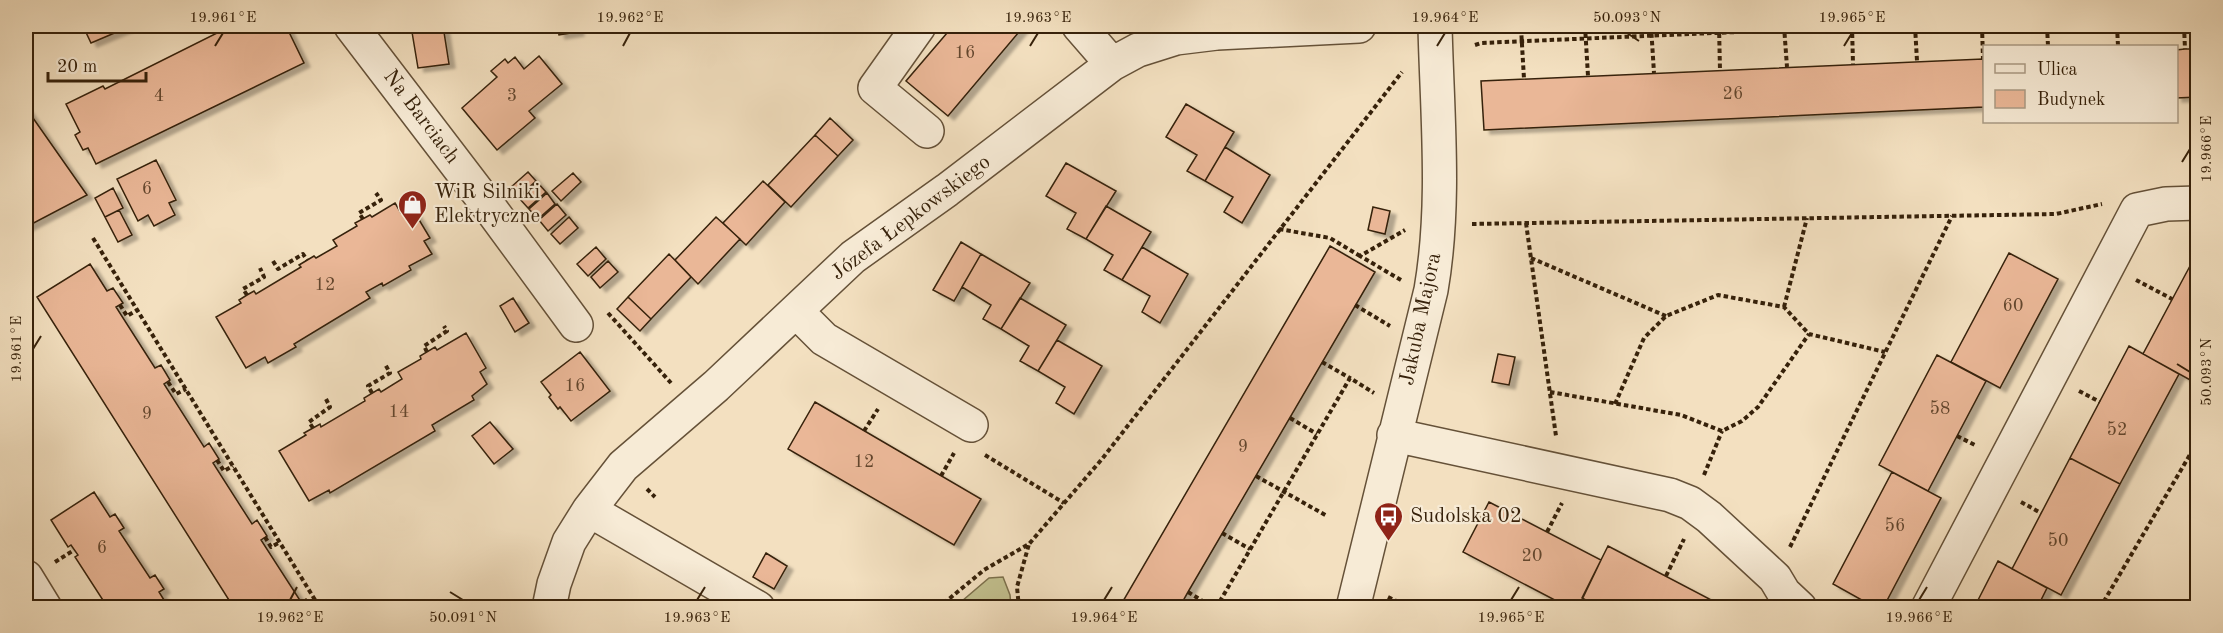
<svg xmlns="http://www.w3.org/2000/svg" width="2223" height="633" viewBox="0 0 2223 633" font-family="'Old Standard TT',serif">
	<defs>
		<filter id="shadow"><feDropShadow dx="6" dy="4" stdDeviation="1.5" flood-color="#0004"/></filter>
	</defs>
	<rect width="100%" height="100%" fill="#f3e0c0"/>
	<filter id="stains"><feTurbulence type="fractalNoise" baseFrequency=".00333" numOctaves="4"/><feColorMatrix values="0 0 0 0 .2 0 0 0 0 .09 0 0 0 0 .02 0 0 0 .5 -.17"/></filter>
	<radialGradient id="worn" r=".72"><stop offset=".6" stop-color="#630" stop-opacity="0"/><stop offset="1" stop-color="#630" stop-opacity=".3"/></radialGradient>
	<path fill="#c2c08e" stroke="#7c704c" stroke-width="1.5" d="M1003,577l7,18 1,12h-56l34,-29z"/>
	<path fill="#eab797" stroke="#36210a" stroke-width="1.5" filter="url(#shadow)" d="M83,26h48l-40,17z
		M231,26h55l18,37 -208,101 -8,-16 -5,2 -8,-15 5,-3 -14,-28 37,-18 2,3z
		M411,26h32l6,38 -31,4z
		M557,26h20l1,6 -19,3z
		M953,26h71l-76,90 -42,-35z
		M2185,49h13v48l-22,1v-48z
		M539,56l23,28 -33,27 6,7 -38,32 -35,-42 35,-31 -6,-6 14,-12 3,4 7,-6 9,12z
		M1983,59l1,48 -500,23 -3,-49z
		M1186,104l48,28 -29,49 -18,-10 10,-16 -31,-18z
		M26,108l61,87 -61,32z
		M830,118l23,22 -15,16 -23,-21z
		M815,135l23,21 -47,51 -23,-22z
		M1225,147l45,28 -28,48 -18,-11 9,-15 -28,-16z
		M156,160l20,40 -7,3 6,12 -21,11 -6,-11 -10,6 -21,-42z
		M1066,163l50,28 -30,48 -19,-10 9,-16 -30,-17z
		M528,172l8,9 -18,16 -8,-9z
		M573,173l8,9 -20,19 -9,-10z
		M763,181l22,21 -39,43 -23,-22z
		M537,182l9,10 -18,16 -9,-10z
		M113,188l10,20 -18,9 -10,-19z
		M547,193l8,11 -17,15 -9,-10z
		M395,203l6,10 11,-5 18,30 -6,3 8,13 -23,12 2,4 -28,16 -1,-3 -16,9 4,6 -76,46 2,3 -28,16 -3,-6 -19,11 -30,-51 25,-14 -2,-3 8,-5 7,-4 2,3 45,-27 -2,-2 15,-9 2,2 21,-12 -4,-6 24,-14 -2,-3 15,-8 2,2z
		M557,204l9,11 -18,16 -9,-11z
		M1106,206l45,26 -29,48 -18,-10 9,-15 -27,-16z
		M1373,207l17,4 -5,23 -17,-4z
		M119,210l13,25 -14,7 -13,-25z
		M569,217l9,11 -18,16 -9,-10z
		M716,217l24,22 -42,45 -23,-24z
		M961,242l20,12 -27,47 -21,-11z
		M1330,246l45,26 -187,320 -9,16h-60z
		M596,247l10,12 -18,17 -11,-12z
		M1142,247l46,27 -28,49 -18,-11 8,-16 -28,-16z
		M2198,251v120l-6,10 -49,-27z
		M2009,253l49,26 -58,109 -49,-26z
		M669,254l22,23 -40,42 -23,-22z
		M981,254l49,29 -29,46 -18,-10 8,-14 -29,-18z
		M608,261l10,11 -18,16 -9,-11z
		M90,264l17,27 6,-3 10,15 -7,4 39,61 6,-3 9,15 -6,4 40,63 5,-4 10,16 -6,4 39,61 5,-4 10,16 -6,4 40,62 5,-3 5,9h-77l-197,-311z
		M628,297l23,22 -11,12 -23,-22z
		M513,298l16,25 -14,9 -15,-26z
		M1020,298l46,27 -28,46 -18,-10 9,-15 -28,-17z
		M466,333l20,35 -6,4 7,12 -15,12 2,4 -42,25 3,6 -105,62 -1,-3 -20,11 -30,-50 27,-16 -2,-2 9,-5 7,-4 1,3 44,-26 -1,-3 15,-9 2,3 21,-13 -4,-7 23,-13 -1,-3 15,-9 2,3z
		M1057,340l45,26 -28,48 -18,-11 9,-16 -27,-16z
		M2129,346l50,28 -59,110 -50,-26z
		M580,352l30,39 -39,30 -11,-14 -2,2 -9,-12 2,-2 -10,-13z
		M1498,354l17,3 -6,28 -17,-3z
		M1937,355l49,26 -58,110 -49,-26z
		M815,402l166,97 -27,46 -166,-96z
		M490,422l23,27 -19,15 -22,-28z
		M2070,458l50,26 -59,111 -49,-26z
		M1892,472l49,26 -58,110h-7l-43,-24z
		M94,492l16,25 5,-3 9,14 -5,3 31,47 5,-3 9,14 -5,3 10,16h-61l-33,-51 3,-2 -7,-10 -3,2 -17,-27z
		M1489,502l112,58 -23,48h-8l-107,-56z
		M1608,546l111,58 -2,4h-116l-19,-10z
		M766,553l21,13 -13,23 -21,-12z
		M1998,561l49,27 -10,20h-63z"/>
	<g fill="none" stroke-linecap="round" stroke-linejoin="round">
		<defs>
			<path id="minor" d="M351,26l142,186 83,113
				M919,26l-44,62 52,43
				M1079,26l33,38
				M796,311l28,28 147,86
				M1394,435l276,60 20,8 19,14 66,61 9,15 16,15
				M589,510l169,98
				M26,577l19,31
				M549,608l5,-24 15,-42 20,-32 34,-44 93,-80 137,-129 94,-67 165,-126 26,-14 38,-12 41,-5 142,-7
				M1353,608l78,-318c15,-87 6,-177 4,-264
				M1928,608l209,-398 29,-6 32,-1"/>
		</defs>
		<use href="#minor" stroke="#655138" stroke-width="36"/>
		<path stroke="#36210a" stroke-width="4" stroke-dasharray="4.5 3" stroke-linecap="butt" d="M1585,26l3,50
			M1651,26l3,47
			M1719,26l1,44
			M1784,26l3,41
			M1852,26l1,38
			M1915,26l2,35
			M1982,26l1,33
			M2047,26l1,20
			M2117,26l1,20
			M2184,26l1,23
			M1521,28l3,51
			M1475,45l6,-2 396,-17
			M363,219l-4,-6 22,-13 -5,-7
			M1526,223l30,213
			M1472,224l584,-10 46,-10
			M1279,229l51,9 30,18
			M93,238l227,370
			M1531,258l135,58
			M273,261l5,8 25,-15 4,6
			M1401,280l-41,-24 45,-26
			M2136,280l36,19
			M247,295l-4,-6 21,-12 -4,-9
			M120,305l7,11 10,-6
			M1355,305l35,21
			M1784,307l23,-89
			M608,313l63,70
			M427,352l-3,-6 23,-15 -3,-5
			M1322,362l28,16
			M168,382l8,12 10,-5
			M2079,391l21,11
			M1550,392l131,23 41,16 20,-10 16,-14 51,-73
			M372,393l-4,-7 22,-13 -5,-9
			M1615,404l29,-66 22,-22 52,-21 66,12 25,27 76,18
			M1290,418l27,16
			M313,428l-4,-6 21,-15 -4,-8
			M864,431l14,-22
			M1957,436l18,9
			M985,455l79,48
			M217,460l7,11 9,-5
			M1704,475l18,-44
			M941,476l13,-23
			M1256,476l71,40
			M647,489l8,8
			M2021,502l20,11
			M1547,532l15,-29
			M1222,533l28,16
			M265,537l6,10 9,-5
			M1790,547l162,-331
			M55,562l19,-12
			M1666,576l18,-37
			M1188,592l26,16
			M1388,597l23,11
			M938,608l46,-38 45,-26 73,-85 300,-387
			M1019,608l-2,-21 12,-43
			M1216,608l134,-230 24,15
			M2100,608l98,-167"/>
		<use href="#minor" stroke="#f7ebd6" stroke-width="33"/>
	</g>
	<path fill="none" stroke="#36210a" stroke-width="2" d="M1627,33l12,8M215,46l8,-13M623,46l7,-13M1030,46l8,-13M1437,46l8,-13M1844,46l8,-13M2182,162l8,-13M33,349l8,-13M2177,364l13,8M450,592l13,8M290,600l7,-13M697,600l8,-13M1104,600l8,-13M1511,600l8,-13M1919,600l8,-13"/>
	<defs>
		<symbol id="shop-pin" viewBox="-11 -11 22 30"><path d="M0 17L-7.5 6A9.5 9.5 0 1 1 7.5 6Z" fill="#8f2418" stroke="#f7ebd6"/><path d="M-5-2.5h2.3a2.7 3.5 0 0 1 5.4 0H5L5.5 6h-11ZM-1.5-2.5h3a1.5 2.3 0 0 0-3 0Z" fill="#fff"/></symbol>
		<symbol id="bus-pin" viewBox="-11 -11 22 30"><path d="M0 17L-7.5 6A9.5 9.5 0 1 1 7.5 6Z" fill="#8f2418" stroke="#f7ebd6"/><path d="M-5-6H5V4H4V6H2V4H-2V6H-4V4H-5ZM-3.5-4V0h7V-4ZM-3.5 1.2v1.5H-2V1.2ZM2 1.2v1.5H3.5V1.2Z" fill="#fff"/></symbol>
	</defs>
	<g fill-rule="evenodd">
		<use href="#shop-pin" x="396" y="188" width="33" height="45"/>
		<use href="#bus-pin" x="1372" y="500" width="33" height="45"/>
	</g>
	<g text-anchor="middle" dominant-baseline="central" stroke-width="4.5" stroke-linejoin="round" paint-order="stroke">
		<g font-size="18" fill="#63462d">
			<text x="965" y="53">16</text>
			<text x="1733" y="94">26</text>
			<text x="159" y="96">4</text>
			<text x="512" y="96">3</text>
			<text x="147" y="189">6</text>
			<text x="325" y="285">12</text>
			<text x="2013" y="306">60</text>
			<text x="575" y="386">16</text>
			<text x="1940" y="409">58</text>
			<text x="399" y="412">14</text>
			<text x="147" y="414">9</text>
			<text x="2117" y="430">52</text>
			<text x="1243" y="447">9</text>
			<text x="864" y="462">12</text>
			<text x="1895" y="526">56</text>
			<text x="2058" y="541">50</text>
			<text x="102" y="548">6</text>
			<text x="1532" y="556">20</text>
		</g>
		<g font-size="21" fill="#36210a" stroke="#f7ebd6">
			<text transform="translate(421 117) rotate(53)">Na Barciach</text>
			<text transform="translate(911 218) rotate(-37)">Józefa Łepkowskiego</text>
			<text transform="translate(1421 319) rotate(-78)">Jakuba Majora</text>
		</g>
		<g font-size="21" fill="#36210a" stroke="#f7ebd6" text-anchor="start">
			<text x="434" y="192">WiR Silniki<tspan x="434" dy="24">Elektryczne</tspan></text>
			<text x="1410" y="516">Sudolska 02</text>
		</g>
	</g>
	<rect width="2223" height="633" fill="none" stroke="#f3e0c0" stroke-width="66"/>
	<rect x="1983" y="45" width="195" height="78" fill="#f7ebd6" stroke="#aa9a84" stroke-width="1.5"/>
	<rect x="1995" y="64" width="30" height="9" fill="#f7ebd6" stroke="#aa9a84" stroke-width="1.5"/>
	<text x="2037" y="75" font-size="18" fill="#36210a">Ulica</text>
	<rect x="1995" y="90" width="30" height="18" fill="#eab797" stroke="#aa9a84" stroke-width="1.5"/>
	<text x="2037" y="105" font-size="18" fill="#36210a">Budynek</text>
	<path d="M48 72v9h98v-9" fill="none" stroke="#36210a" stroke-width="3"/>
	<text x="57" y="72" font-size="18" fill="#36210a" stroke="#f7ebd6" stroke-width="4.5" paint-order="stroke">20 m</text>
	<rect x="33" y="33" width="2157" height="567" fill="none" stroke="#36210a" stroke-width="2"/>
	<g font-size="15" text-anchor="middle" fill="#36210a">
		<text x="223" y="22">19.961°E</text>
		<text x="630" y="22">19.962°E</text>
		<text x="1038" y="22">19.963°E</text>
		<text x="1445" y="22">19.964°E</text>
		<text x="1627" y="22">50.093°N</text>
		<text x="1852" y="22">19.965°E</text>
		<text transform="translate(2206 149) rotate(-90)" y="5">19.966°E</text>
		<text transform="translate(16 349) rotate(-90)" y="5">19.961°E</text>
		<text transform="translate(2206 372) rotate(-90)" y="5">50.093°N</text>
		<text x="290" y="622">19.962°E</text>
		<text x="463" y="622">50.091°N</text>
		<text x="697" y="622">19.963°E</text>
		<text x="1104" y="622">19.964°E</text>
		<text x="1511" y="622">19.965°E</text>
		<text x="1919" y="622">19.966°E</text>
	</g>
	<rect width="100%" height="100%" filter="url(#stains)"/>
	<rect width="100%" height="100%" fill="url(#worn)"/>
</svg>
